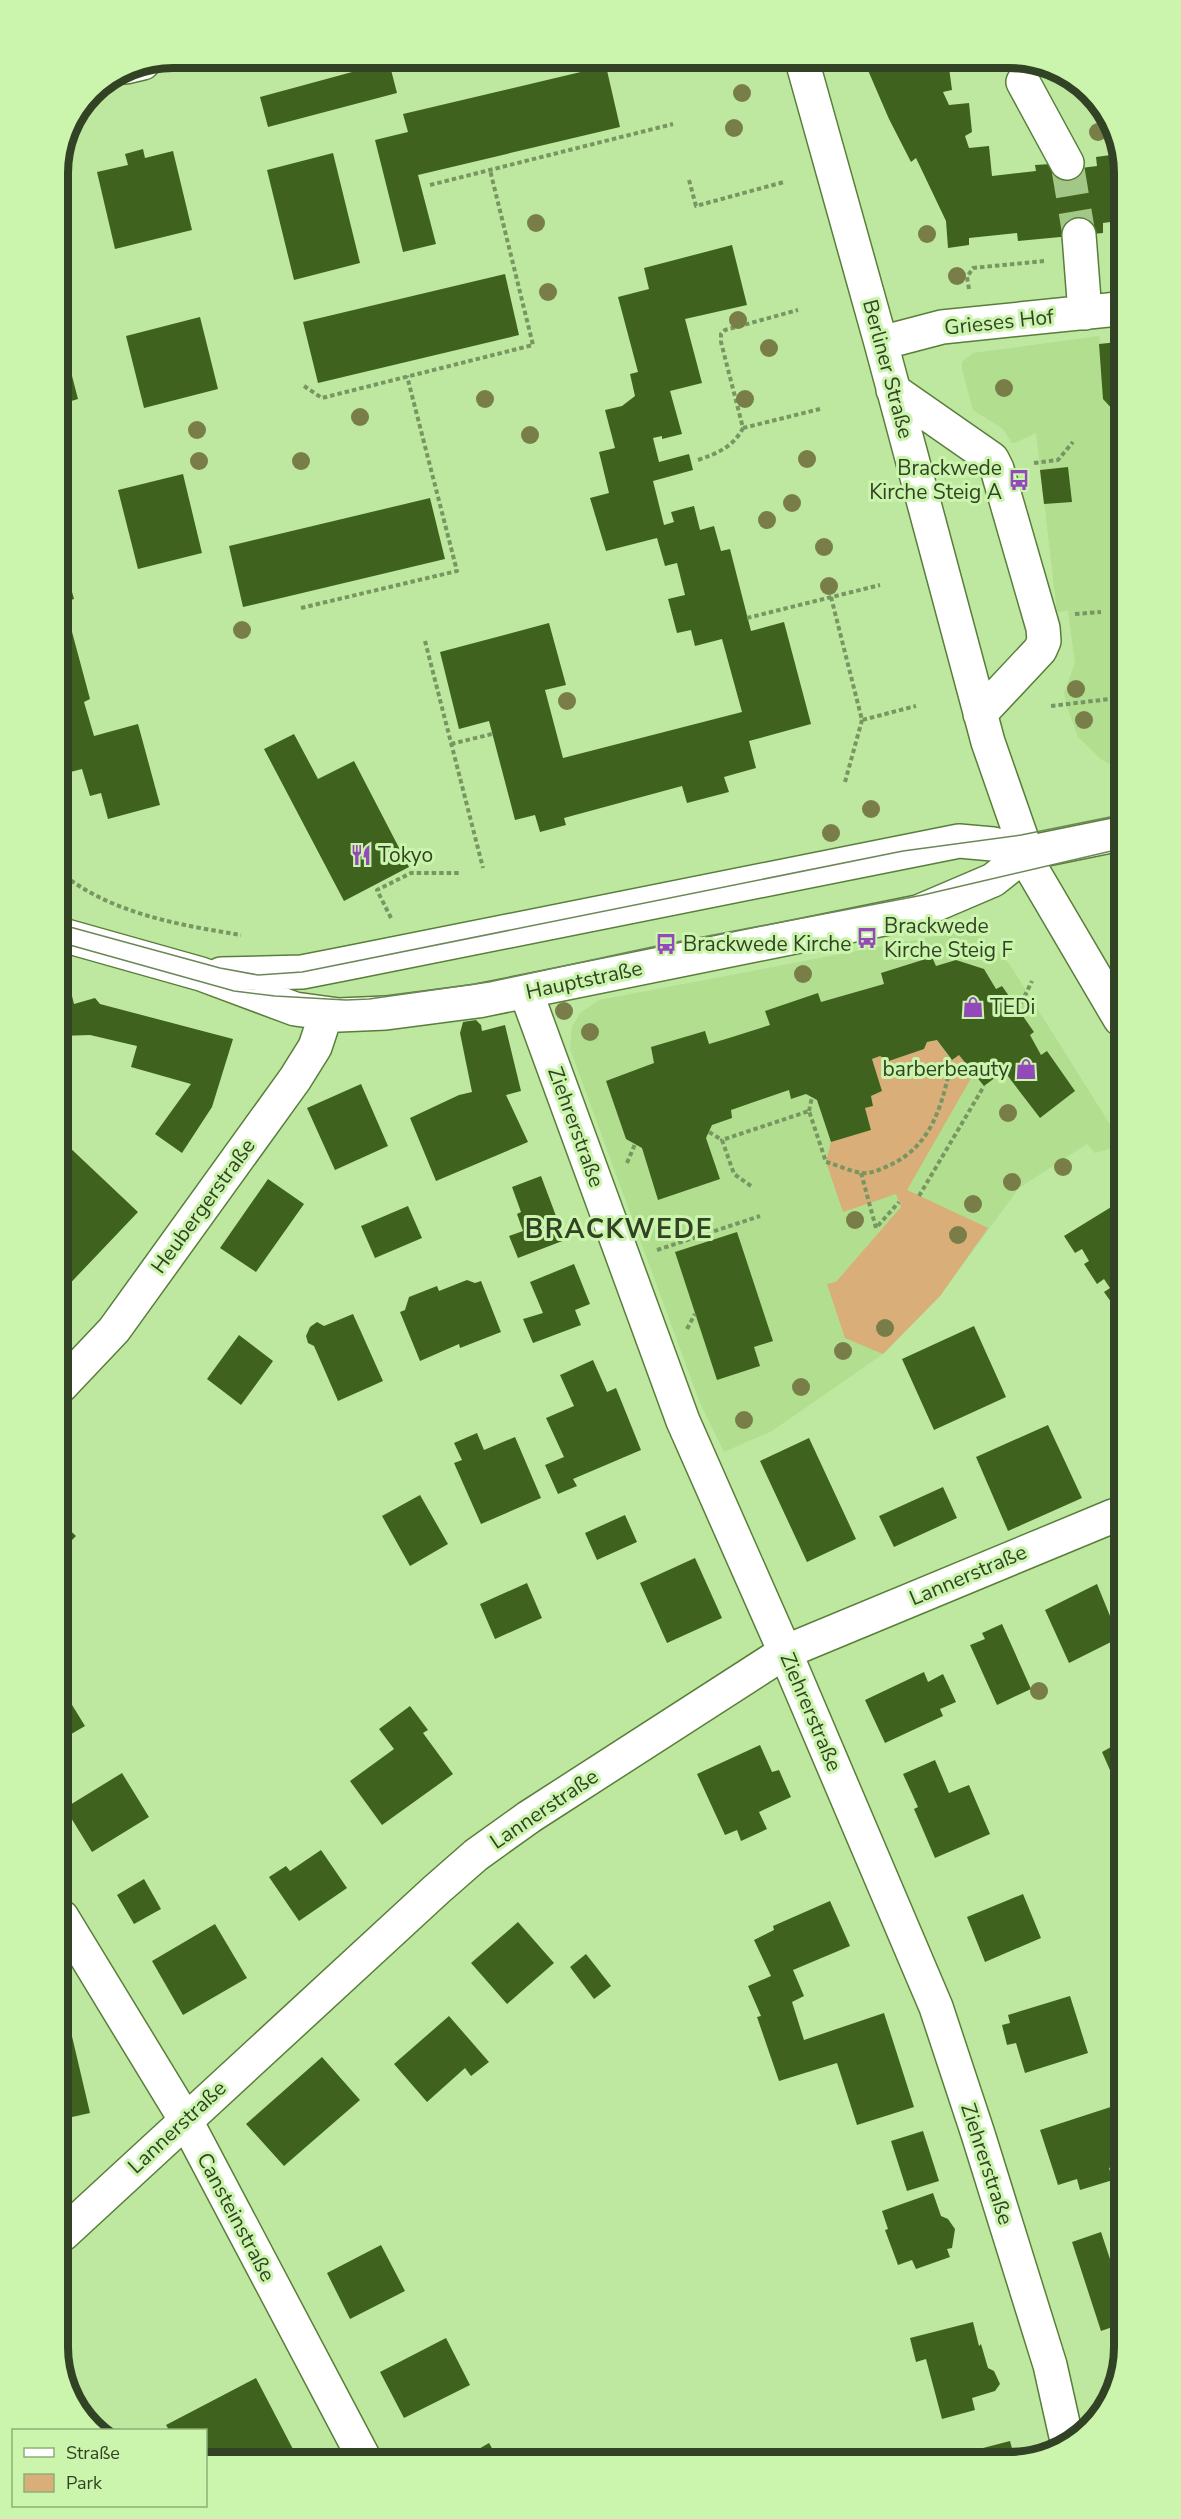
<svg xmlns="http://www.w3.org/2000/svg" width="1181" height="2519" viewBox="0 0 1181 2519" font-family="'Nunito Sans',sans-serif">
	<rect width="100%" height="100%" fill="#bee89f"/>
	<path fill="#b1de8f" d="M1099,336l16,75h4l1,357 -18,-8 -24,-23 -12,-33 -2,-11 11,-30 -7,-52 -11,1 -21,-179 -21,10h-3l-9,-14 -30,-19 -11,-40v-8l11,-9z
		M962,931l17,5 14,10 17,19 111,177v3l-26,8 -8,-9 -68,44 -79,108 -57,58 -111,77 -48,21 -24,-49 -130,-354 2,-22 8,-14 19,-13z"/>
	<path fill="#d9ae78" d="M937,1040l14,20 8,-5 15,18 -67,117 81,38 -48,68 -57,58 -38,-16 -18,-54 9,-2 65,-75 -5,-13 -53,18 -17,-50 5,-20 40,-12 -6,-22 8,-2 -2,-10 11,-5 -10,-32 8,-3 9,5 35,-12 3,-7z"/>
	<path fill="#3f631e" d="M866,57h60l2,5 20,-2 4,30 -9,2 6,13 20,-2 3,29 -7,4 4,12 20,-2 3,30 44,-5 -1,-6 32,-2 6,6 24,-3 -1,-9 22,-3v67l-15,2v10l-85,8 -1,-8 -48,5v7l-21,3 -2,-27 -30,-63 -5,4 -22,-43 -22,-51z
		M389,62l8,31 -129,34 -8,-30z
		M606,66l14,61 -202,48 18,69 -33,8 -28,-112 33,-8 -5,-18z
		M143,149l2,9 28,-7 19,79 -77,19 -18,-77 31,-7 -3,-11z
		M333,153l27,110 -66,17 -27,-110z
		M732,245l15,60 -62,14 17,64 -32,8 12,43 -20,5v-3l-9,2 6,24 30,-8 4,16 -40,11 11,44 10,-3 -3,-10 23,-6 6,24 14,-4 7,25 9,-2 21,82 33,-9 27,102 -62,17 7,27 -32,9 5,15 -42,11 -5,-17 -118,32 2,7 -26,7 -5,-17 -20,5 -26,-99 -30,8 -19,-77 109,-29 17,62 -21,5 18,68 179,-46 -20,-73 -27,7 -4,-16 -14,3 -9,-34 17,-4 -8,-32 -12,3 -8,-28 -51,13 -16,-53 19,-5 -10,-41 16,-4 -10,-38 17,-4 13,-10 -5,-22 8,-2 -20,-75 31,-8 -5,-21z
		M505,274l14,61 -201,48 -15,-61z
		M200,317l18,72 -74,19 -18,-72z
		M58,322l20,77 -20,6z
		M1118,342l1,69 -4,1 -12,-13 -4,-55z
		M1068,467l4,35 -28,2 -4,-34z
		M183,474l19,79 -64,16 -20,-79z
		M430,498l15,61 -202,48 -14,-61z
		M58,542l16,57 -10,3 26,97 -6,3 10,34 44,-12 22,81 -52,14 -7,-26 -11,3 -8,-27 -23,6z
		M294,734l24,45 36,-18 55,106 -65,34 -80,-152z
		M932,957l4,9 20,-6 28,9 12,20 6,-3 32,46 -4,3 11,20 6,-4 28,40 -35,27 -36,-47 -20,15 -25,-31 -7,5 -15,-20 -10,2 -3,7 -35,12 -9,-5 -8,3 10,32 -11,5 2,10 -8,2 6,22 -40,12 -14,-42 -11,-6 -15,5 -2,-9 -58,20 1,8 -20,7 -6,13 14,41 -62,21 -16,-52 -16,-9 -20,-58 48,-18 -3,-16 54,-16 4,13 20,-6 41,-13 -5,-14 53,-18 3,9 63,-18 -3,-11z
		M59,984l7,1 -1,3h5l4,16 21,-6 5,6 133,35 -21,68 -30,46 -27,-19 36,-50 -60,-17 6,-21 -47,-11 -30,1z
		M476,1020l5,5 1,6 23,-6 16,66 -15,4 22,47 -92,39 -26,-63 49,-23 13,-3 -12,-59 3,-11z
		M361,1084l27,62 -53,24 -28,-62z
		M67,1145l71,67 -78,82v-141z
		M541,1176l24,64 -47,18 -9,-22 14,-5 -6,-17 4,-2 -9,-25z
		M268,1179l36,25 -48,68 -36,-24z
		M1121,1201v109l-1,-3 -4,2 -12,-17 6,-4 -6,-9 -7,5 -13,-20 5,-3 -7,-12 -7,4 -11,-17z
		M408,1206l14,32 -47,20 -14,-32z
		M737,1232l36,109 -19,6 6,19 -43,14 -42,-128z
		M574,1264l16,40 -15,6 6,15 -48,18 -10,-24 20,-6 -13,-31z
		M467,1280l8,3 6,-2 20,51 -41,16 -1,-4 -39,17 -20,-49 5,-2 4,-13 28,-11 2,5z
		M353,1314l30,67 -45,20 -24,-55 -6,-3 -2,-7 4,-9 7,-5 7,4z
		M974,1326l32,71 -72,33 -32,-71z
		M239,1335l34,26 -32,44 -34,-26z
		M593,1360l14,32 9,-4 25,62 -68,29 4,7 -19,8 -13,-29 19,-8 -18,-39 28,-12 -14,-31z
		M1048,1425l34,73 -74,33 -32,-74z
		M477,1433l7,17 31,-13 26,61 -60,26 -27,-61 8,-3 -8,-17z
		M809,1438l47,101 -49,23 -47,-101z
		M943,1487l14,31 -63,29 -15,-31z
		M420,1495l28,49 -38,22 -28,-50z
		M625,1515l12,27 -40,18 -12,-27z
		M61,1522l15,14 -15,15z
		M695,1558l27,60 -55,25 -27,-60z
		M61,1563l10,9 -10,10z
		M527,1583l15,35 -47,21 -15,-35z
		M1097,1584l22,54 -50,25 -24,-53z
		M1002,1624l29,65 -34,16 -27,-60 15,-6 -3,-6z
		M924,1672l4,10 15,-8 13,28 -16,7 3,7 -58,27 -20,-43z
		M61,1687l24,39 -24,14z
		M410,1706l18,24 -5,3 30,41 -71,51 -32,-44 44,-32 -15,-20z
		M1122,1741v50l-2,2 -18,-41z
		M760,1745l12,27 7,-2 12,27 -32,15 8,17 -26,12 -4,-11 -12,5 -28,-61z
		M935,1760l14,33 20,-8 21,49 -55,24 -21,-49 4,-2 -15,-33z
		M122,1773l27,44 -57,35 -27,-44z
		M321,1850l26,38 -48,33 -30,-44 17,-11 4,5z
		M1123,1857v28l-10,-24z
		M144,1879l17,30 -27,15 -17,-29z
		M1023,1894l18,44 -56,24 -18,-45z
		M830,1901l20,45 -57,24 11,26 -12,6 12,38 80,-27 30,94 -57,18 -20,-62 -58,18 -22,-64 4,-1 -13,-30 23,-10 -17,-36 20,-10 -1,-4z
		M518,1922l36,41 -47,41 -36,-41z
		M215,1924l32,54 -64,37 -31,-54z
		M586,1954l25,32 -17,13 -24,-32z
		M1070,1996l18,57 -63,20 -9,-30 -9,2 -5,-20 8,-2 -2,-8z
		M449,2016l40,46 -18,14 -6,-8 -38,34 -33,-38z
		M71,2032l19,81 -27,6 -1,-85z
		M322,2057l38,43 -76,66 -38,-42z
		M1123,2103v60l-14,5 4,12 -33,10 -3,-11 -19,6 -18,-55z
		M923,2131l16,50 -32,10 -16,-50z
		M933,2193l8,23 7,3 7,10 -3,19 -5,1 3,8 -34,12 -4,-9 -14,5 -13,-35 3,-1 -6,-18z
		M1101,2232l13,39 10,-4v56l-23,8 -29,-89z
		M381,2245l24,46 -55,28 -23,-46z
		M973,2322l6,24 2,-2 7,24 6,3 6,13 -5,7 -23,7 3,12 -33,9 -16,-60 -10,3 -6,-24z
		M446,2338l24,47 -66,33 -24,-46z
		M256,2378l39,75 -15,8h-74v-31h-37l-3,-5z
		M1010,2441l4,15h-53l-1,-2z
		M489,2443l9,16 -38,1z"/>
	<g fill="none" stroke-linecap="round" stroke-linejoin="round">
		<path stroke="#a2c787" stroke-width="33" stroke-dasharray="33 16" stroke-linecap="butt" d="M1067,163l12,72"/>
		<defs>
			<path id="minor" d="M801,57l80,286 107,399 45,129 87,148
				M126,67l17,-4
				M1023,82l44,81
				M1079,235l6,78
				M881,343l61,-16 176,-18
				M893,390l99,69 5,10 46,159 1,13 -4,9 -60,64
				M59,934l142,40 94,35 44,6 47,-2 92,-12 440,-89 75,-32 34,-27
				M221,974l81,-2 41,-8 616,-123 34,3 34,9 93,-19
				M526,992l157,429 102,231 151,355 42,127 72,231 17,76
				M61,1386l53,-56 181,-251 20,-32 11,-33
				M62,1917l123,202 180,341
				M63,2234l373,-344 40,-35 53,-38 256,-165 328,-136"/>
		</defs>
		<use href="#minor" stroke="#597e3a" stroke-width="36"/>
		<path stroke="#789662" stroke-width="4" stroke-dasharray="4.5 3" stroke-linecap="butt" d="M689,180l7,26 88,-24
			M430,185l243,-61
			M969,289l-2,-12 6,-9 71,-7
			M304,386l18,12 211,-53 -43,-175
			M743,428l77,-19
			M698,460c20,-7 35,-13 45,-32l-22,-86v-8l4,-4 73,-20
			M1034,463l24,-3 15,-18
			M831,597l31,123 54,-14
			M301,608l156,-37 -50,-195
			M1075,614l26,-2
			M747,618l133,-33
			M425,641l58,227
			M1051,706l59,-7
			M451,744l41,-10
			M845,782l17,-62
			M59,871c49,42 120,54 182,64
			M391,918l-14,-28 34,-17h49
			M1018,1010l14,-29
			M809,1111l3,-14
			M709,1132l13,8
			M627,1163l8,-19
			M861,1173l15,55 23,-26
			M751,1186l-17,-12 -12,-34 87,-29 17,51c11,3 24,9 35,11 10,1 18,-3 27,-7 45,-20 54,-62 64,-106
			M919,1196l65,-110
			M657,1250l103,-34
			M687,1329l8,-15"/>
		<use href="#minor" stroke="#fff" stroke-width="33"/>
		<path stroke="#6c8757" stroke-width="1.5" d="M59,924l161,44 38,7 44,-3 601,-121 118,-16 99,-20
			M59,942l175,49 41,5 71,4 23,-1 120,-17 177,-38 257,-49 197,-46"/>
	</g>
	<g fill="#797e49">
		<circle cx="742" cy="93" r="9"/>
		<circle cx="734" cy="128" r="9"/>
		<circle cx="1098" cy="132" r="9"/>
		<circle cx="536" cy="223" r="9"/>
		<circle cx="927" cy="234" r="9"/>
		<circle cx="957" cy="276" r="9"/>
		<circle cx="548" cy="292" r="9"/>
		<circle cx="738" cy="320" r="9"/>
		<circle cx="769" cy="348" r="9"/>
		<circle cx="1004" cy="388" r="9"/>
		<circle cx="485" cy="399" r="9"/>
		<circle cx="745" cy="399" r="9"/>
		<circle cx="360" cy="417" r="9"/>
		<circle cx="197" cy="430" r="9"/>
		<circle cx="530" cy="435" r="9"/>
		<circle cx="807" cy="459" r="9"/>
		<circle cx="199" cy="461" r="9"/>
		<circle cx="301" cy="461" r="9"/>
		<circle cx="792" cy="503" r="9"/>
		<circle cx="767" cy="520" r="9"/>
		<circle cx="824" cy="547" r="9"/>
		<circle cx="829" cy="586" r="9"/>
		<circle cx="242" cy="630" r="9"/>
		<circle cx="1076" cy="689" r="9"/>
		<circle cx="567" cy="701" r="9"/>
		<circle cx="1084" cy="720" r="9"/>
		<circle cx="871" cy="809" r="9"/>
		<circle cx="831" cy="833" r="9"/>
		<circle cx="803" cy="974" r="9"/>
		<circle cx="564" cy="1011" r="9"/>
		<circle cx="590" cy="1032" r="9"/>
		<circle cx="1008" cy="1113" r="9"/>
		<circle cx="1063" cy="1167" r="9"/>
		<circle cx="1012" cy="1182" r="9"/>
		<circle cx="973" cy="1204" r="9"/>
		<circle cx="855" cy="1220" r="9"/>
		<circle cx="958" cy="1235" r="9"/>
		<circle cx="885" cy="1328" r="9"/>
		<circle cx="843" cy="1351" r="9"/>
		<circle cx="801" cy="1387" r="9"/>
		<circle cx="744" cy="1420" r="9"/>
		<circle cx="1039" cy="1691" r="9"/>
	</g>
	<defs>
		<symbol id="bus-bare" viewBox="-9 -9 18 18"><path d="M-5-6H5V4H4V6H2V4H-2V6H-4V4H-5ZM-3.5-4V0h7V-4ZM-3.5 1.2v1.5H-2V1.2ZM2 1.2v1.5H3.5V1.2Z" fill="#9449ba" stroke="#cbf5ac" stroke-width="2.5" paint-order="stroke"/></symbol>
		<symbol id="restaurant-bare" viewBox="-9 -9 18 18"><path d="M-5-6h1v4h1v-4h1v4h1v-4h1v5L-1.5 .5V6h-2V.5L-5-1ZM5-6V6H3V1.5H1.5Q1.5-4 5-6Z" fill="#9449ba" stroke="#cbf5ac" stroke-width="2.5" paint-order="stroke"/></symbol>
		<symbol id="shop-bare" viewBox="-9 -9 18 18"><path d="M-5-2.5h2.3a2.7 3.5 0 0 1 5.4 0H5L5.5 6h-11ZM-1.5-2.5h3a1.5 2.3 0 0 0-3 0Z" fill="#9449ba" stroke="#cbf5ac" stroke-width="2.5" paint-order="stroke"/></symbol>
	</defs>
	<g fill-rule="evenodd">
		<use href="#bus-bare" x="1004" y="465" width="30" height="30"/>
		<use href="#restaurant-bare" x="346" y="840" width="30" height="30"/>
		<use href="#bus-bare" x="852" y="923" width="30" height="30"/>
		<use href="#bus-bare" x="651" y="929" width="30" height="30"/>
		<use href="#shop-bare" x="958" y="992" width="30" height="30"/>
		<use href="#shop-bare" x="1011" y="1054" width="30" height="30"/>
	</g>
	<g text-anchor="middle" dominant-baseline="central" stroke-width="6" stroke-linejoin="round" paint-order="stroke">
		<g font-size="21" fill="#324325" stroke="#cbf5ac">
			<text transform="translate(999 322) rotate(-6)">Grieses Hof</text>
			<text transform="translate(888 369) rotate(75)">Berliner Straße</text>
			<text transform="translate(584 980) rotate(-12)">Hauptstraße</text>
			<text transform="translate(576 1127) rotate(70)">Ziehrerstraße</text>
			<text transform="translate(203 1206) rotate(-54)">Heubergerstraße</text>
			<text transform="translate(968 1575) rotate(-23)">Lannerstraße</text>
			<text transform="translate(811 1712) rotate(67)">Ziehrerstraße</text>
			<text transform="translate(544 1809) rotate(-34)">Lannerstraße</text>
			<text transform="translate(177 2127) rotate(-43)">Lannerstraße</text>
			<text transform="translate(987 2164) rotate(72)">Ziehrerstraße</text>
			<text transform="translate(236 2217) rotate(62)">Cansteinstraße</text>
		</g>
		<g font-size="21" fill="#324325" stroke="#cbf5ac" text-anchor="start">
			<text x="1002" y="468" text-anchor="end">Brackwede<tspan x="1002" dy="24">Kirche Steig A</tspan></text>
			<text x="378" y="855">Tokyo</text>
			<text x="884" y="926">Brackwede<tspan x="884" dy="24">Kirche Steig F</tspan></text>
			<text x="683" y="944">Brackwede Kirche</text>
			<text x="990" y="1007">TEDi</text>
			<text x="1009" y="1069" text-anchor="end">barberbeauty</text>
		</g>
		<g font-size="27" font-weight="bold" letter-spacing="1.5" fill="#324325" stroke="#cbf5ac">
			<text x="619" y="1229">BRACKWEDE</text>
		</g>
	</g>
	<path d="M0 0H1181V2519H0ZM173 68H1009A105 105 0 0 1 1114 173V2347A105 105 0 0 1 1009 2452H173A105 105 0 0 1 68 2347V173A105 105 0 0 1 173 68Z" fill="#cbf5ac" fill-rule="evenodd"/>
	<path fill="none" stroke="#324325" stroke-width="8" d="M173 68H1009A105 105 0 0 1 1114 173V2347A105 105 0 0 1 1009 2452H173A105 105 0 0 1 68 2347V173A105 105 0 0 1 173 68Z"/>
	<rect x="12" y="2429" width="195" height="78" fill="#cbf5ac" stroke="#8eae76" stroke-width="1.5"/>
	<rect x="24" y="2448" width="30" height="9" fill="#ffffff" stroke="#8eae76" stroke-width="1.5"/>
	<text x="66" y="2459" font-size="18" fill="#324325">Straße</text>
	<rect x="24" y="2474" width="30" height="18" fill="#d9ae78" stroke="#8eae76" stroke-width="1.5"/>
	<text x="66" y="2489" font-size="18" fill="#324325">Park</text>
</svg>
